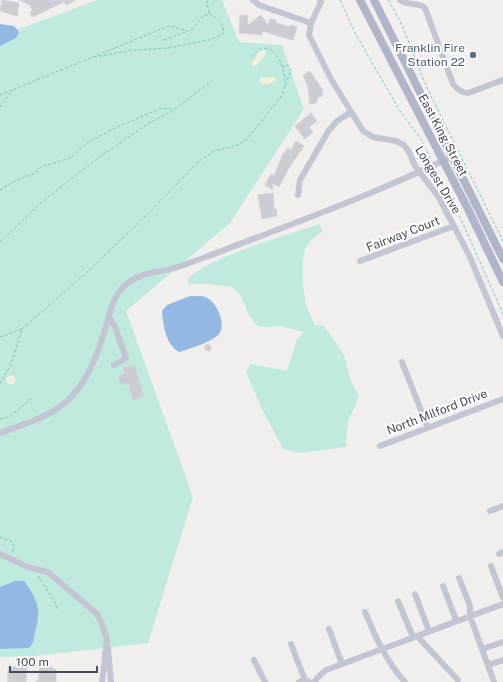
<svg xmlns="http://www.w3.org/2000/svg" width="503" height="682" viewBox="0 0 503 682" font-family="'Public Sans',sans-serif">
	<rect width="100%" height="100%" fill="#f0efee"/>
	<path fill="#c0eade" d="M98,0h124l17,42 43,3 22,64 -74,114 -104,88 67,186 -45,146 -113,13 -35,1v-621z
		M319,224l4,7 -12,9 -6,9 -2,12v24l3,20 9,20 9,1 20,29 7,26 8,16 -11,24 -2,26 -47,6 -16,-4 -21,-40 -16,-37 5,-8 36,7 10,-32 7,-7 -24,-6 -21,1 -10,-11 -8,-20 -9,-9 -26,-3h-18v-5c17,-21 103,-45 131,-55z"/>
	<path fill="#f0f0e0" d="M262,49l4,2v3l-9,11 -5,1v-4l4,-4 1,-5z
		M273,76l3,4 -7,4h-7l-3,-4 2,-3 6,1z
		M6.5 380a4.5 4.5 0 1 1 9 0a4.5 4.5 0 1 1-9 0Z"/>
	<path fill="#92b8e3" d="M0,24l14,2 5,6 -3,6 -16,8z
		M190,296c4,1 11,-1 15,1 11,3 22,27 14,37 -7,8 -30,15 -40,18 -13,-7 -16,-27 -17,-41l5,-6z
		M15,581h9c13,18 17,27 12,47 -2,7 -1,14 -7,20l-29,1v-62z"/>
	<path fill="#ccccd3" stroke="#d3d3d9" d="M2,0l17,3 -2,13 -17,-5z
		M19,0h57l-10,5 -2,-3 -32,15 -2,-5 3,-1 -3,-6z
		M240,15l8,1 -1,10 14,-11 7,10 2,-6 6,1v3l14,4 1,-2 6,2 -4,13 -31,-9v4l-23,-2z
		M310,71l12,18 1,7 -5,1 -2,6 -6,1 -2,-17 -5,-12z
		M311,113l6,8 -8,6 4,5 -8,7 -10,-13z
		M296,141l8,5 -14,20 -11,21 -7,-4 1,7 -8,-5 6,-11 3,2 9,-22 5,-6 3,2z
		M273,193l1,16h2l1,7 -15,3 -4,-24z
		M208,344l3,3v3l-3,1 -3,-2v-3z
		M134,365l10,31 -11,4 -5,-17 -7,2 -3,-9 7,-3 -2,-5z
		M14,667h13l-1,15h-18v-13z
		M39,667h12l5,3v12h-21l4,-3z"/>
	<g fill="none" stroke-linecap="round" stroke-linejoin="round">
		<path stroke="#7cc5b8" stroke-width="1" stroke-dasharray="3 2" stroke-linecap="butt" d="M207,0l2,14
			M340,0l14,31 46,80 21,28 10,20
			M388,0c19,29 27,63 42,94l73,147
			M94,57l39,-7 36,-2 40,-8 14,-6c2,-10 -5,-15 -13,-20l-7,2 -10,13 -4,2
			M252,57c19,-24 33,7 33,26
			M0,95l166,-68 4,-1 18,5 -27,10
			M0,107l13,-17
			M437,171l28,57 38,86
			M0,190l15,-9 20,-8 6,-6 29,-9 17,-15 24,-13 48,-21 15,-1
			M0,242l42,-40 52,-41 55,-38 23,-12 40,-30
			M22,329l64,-56 65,-62 47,-49 16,-11 24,-6 9,-6 34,-42 10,-27 -3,-5 -6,2
			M0,337l22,-8 -11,35 -11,20
			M0,419l9,-2 23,-19
			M0,537l12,5 2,4 -2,6
			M38,576l17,26 3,8"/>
		<path stroke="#c3c6d2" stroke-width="6" d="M253,0l6,5 52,18
			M320,0l1,2 -10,21 -2,12 22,44 32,52 10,6 23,4 8,4 5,7 6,14 23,30 31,59 34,81
			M400,0c8,6 19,2 25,8l28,76c4,5 9,9 15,9l35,-13
			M298,195l2,-15 29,-50 8,-9 14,-9
			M360,261l94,-35
			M109,316l6,11 11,31 -12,7
			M402,362l26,66
			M0,433c16,-6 33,-11 48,-19 35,-17 49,-56 59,-91 4,-15 8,-32 22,-41 14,-10 33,-10 49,-15 9,-3 19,-7 28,-10 83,-32 167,-62 247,-101
			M380,446l123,-47
			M490,511l13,-5
			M0,554l28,13 20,5 49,42 5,10 5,15 -5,43
			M499,554l4,-2
			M491,566l12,32
			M459,578l11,28v10l24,66
			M443,586l13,34
			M415,594l14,37
			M398,601l15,36
			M365,612c11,26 21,49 40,70
			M329,629l13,35
			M417,636l41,44
			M291,644l14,36
			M108,648l3,34
			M482,649l21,-7
			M254,660l11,22
			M488,665l15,-5
			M299,682l6,-2 4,2
			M314,682l4,-5 8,-7 177,-66"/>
		<path stroke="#b0b5ca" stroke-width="8" d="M360,0l108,209 35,73
			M374,0l129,259"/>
	</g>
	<circle fill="#5c6f8a" stroke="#fff" stroke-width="1.5" cx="473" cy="55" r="4"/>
	<g text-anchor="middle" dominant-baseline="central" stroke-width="4" stroke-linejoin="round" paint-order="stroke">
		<g font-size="12" fill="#4e5e75" stroke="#fff" text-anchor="end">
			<text x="465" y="48">Franklin Fire<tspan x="465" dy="14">Station 22</tspan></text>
		</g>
		<g font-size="12" fill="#484c5a" stroke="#fff">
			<text transform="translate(443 135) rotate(62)">East King Street</text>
			<text transform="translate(438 180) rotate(59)">Longest Drive</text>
			<text transform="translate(403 234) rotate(-21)">Fairway Court</text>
			<text transform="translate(437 412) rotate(-21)">North Milford Drive</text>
		</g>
	</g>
	<path d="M10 666v6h87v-6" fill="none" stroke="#484c5a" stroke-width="2"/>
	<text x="16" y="666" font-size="12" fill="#484c5a" stroke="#ffffff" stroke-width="3" paint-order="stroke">100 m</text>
</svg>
